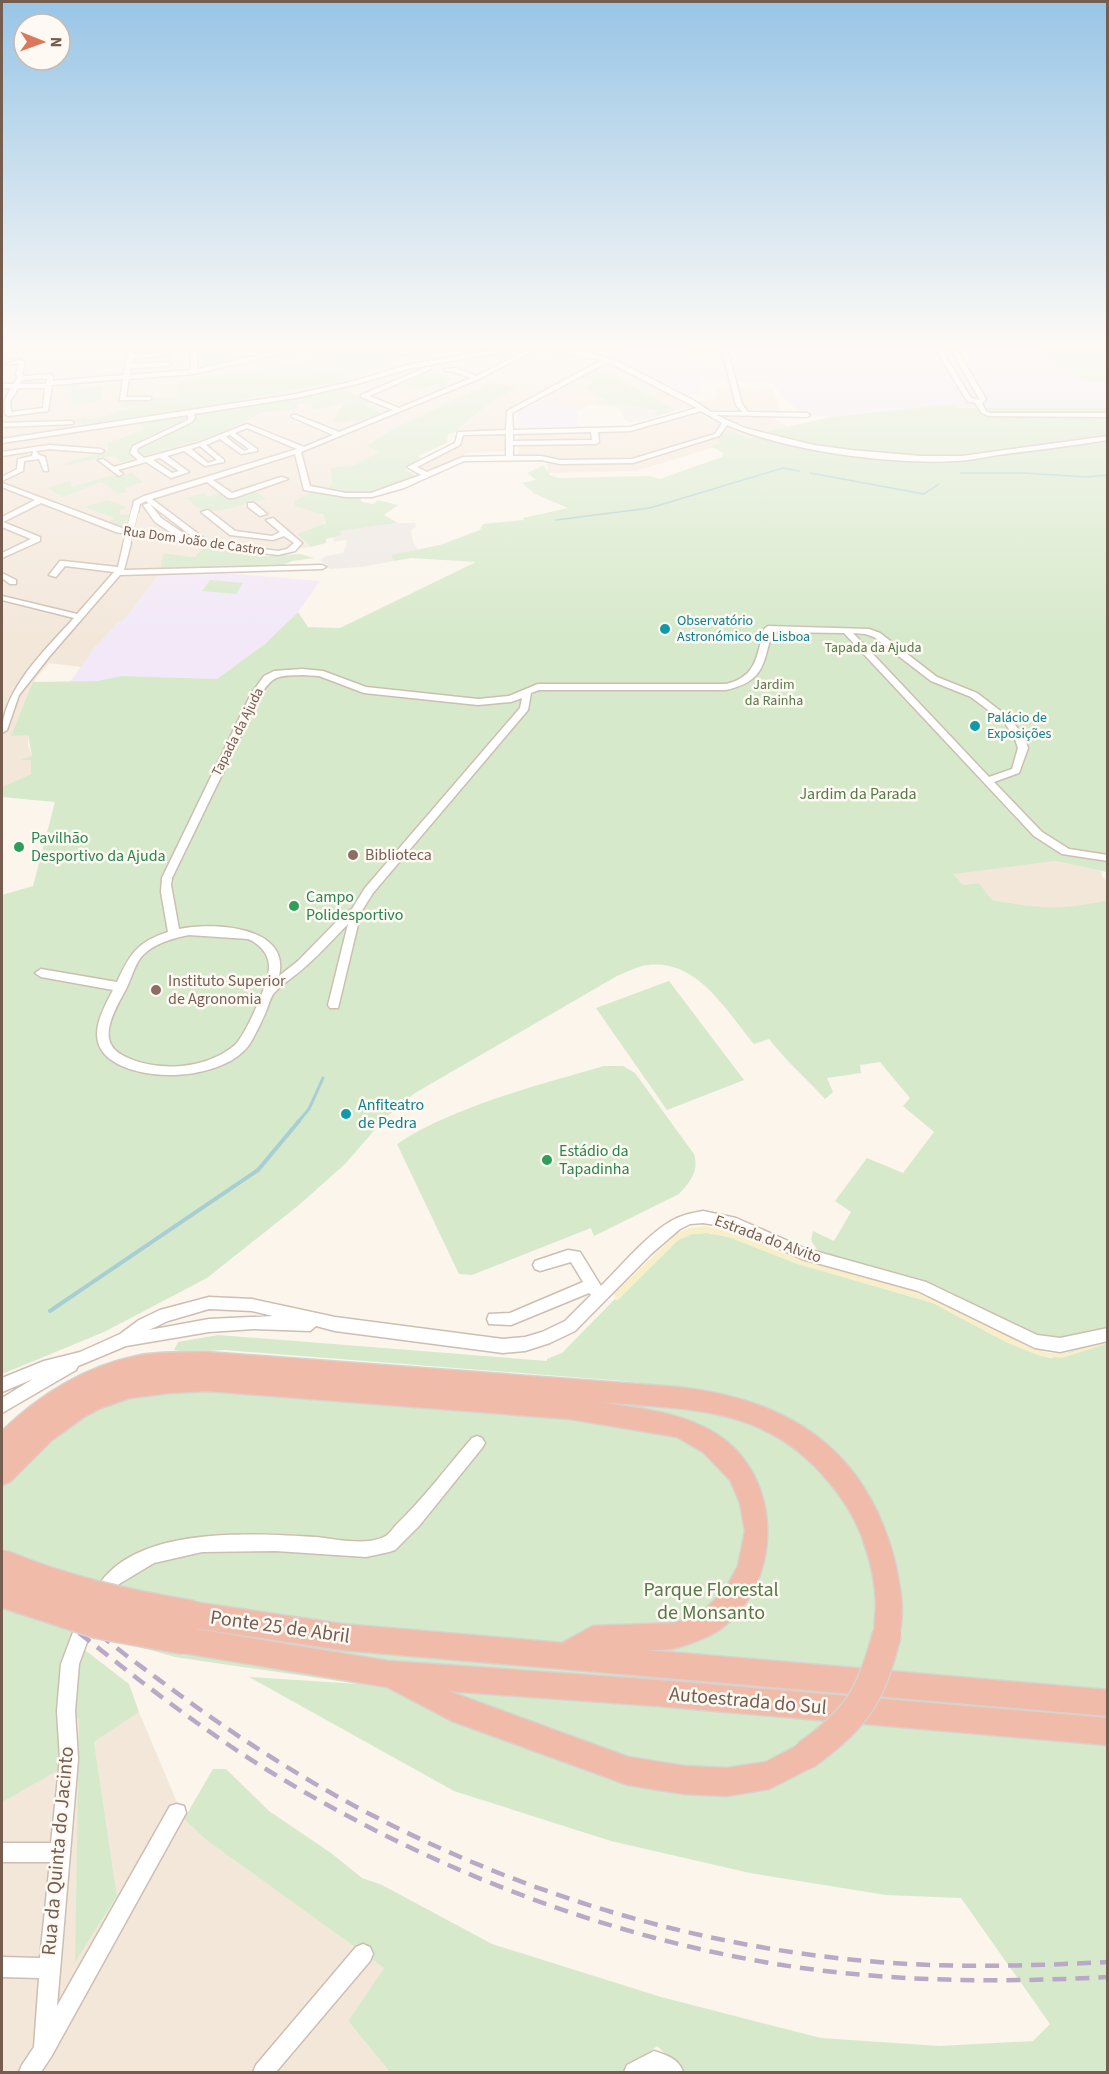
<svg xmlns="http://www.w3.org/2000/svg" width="1109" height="2074" viewBox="0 0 1109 2074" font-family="'Source Sans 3',sans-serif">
	<rect width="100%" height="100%" fill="#fbf5eb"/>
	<path fill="#f3e7da" d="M2,348h195l57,9 -8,-9h28l4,4 17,-4h251l42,3 99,53 29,-6v-10h57l8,27h-12l19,12 -28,6 -9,6 -7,-1 -108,33 -88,2 -1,-12h-28l-1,-29 113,-2 67,-18 -5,-4 -17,2 -71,-39 -26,6 14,5 -8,7 16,10 -22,11 -42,-15 -28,17v39l-41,2 -42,21 -14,-5 46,-25 1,-14 26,-23 30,-20 -148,59 13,6 -48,32 -6,7 -11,-1 -21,11 8,6 12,3 11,8 -1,7 -26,10 13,12 -31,4 -150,-19 76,14 -11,11 -31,-4 -5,22 -36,46 -29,27 -12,19 -33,-4 -13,15 -24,57h16v10l4,11 -8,4h8l-1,14 -29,13z
		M1055,861l46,10 1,5 5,5v19l-30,7 -36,1 -49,-8 -13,-17 -16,2 -12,-12z
		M139,1712l45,107 21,20 179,129 -36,53 42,51h-388v-346l78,-8 -5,243 42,-65 -23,-154z"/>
	<path fill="#ede8e3" d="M601,399l7,3 51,9 -4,3 3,2 -26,7 -8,-4 -3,-8 -6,-4 -23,-3z
		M398,523h17l1,4 -5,3 2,12 6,9 -27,4 2,6 -33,6 -31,2 -10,-9 6,-4 17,-3 4,-10 -1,-3 -12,2 -1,-5 8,-2 -2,-4z"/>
	<path fill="#f2e8f8" d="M622,348h53l50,25 2,6 -26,2 -1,13 -11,1 -78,-39 5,-1z
		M720,348h318l69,32v28l-281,9 -25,-5 -11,-8 -18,-22h-44z
		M545,398l34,12 -2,2 2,15 -60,1 -1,-16z
		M236,574l84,7 -22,31 -33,32 -48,35 -96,-3 -23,5 -28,1 24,-34 25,-27h4l36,-46z"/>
	<path fill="#d6e9ca" d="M197,348h49l8,10 -57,13z
		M386,348l15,8 -20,3 4,7 -45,8 6,6 -105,19 7,7 94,-17 29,13 -6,3 20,9 -21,9 -11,-4 -9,4 -11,-2 13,-22c-11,9 -21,10 -35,10l1,-6 -14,1 1,6 -37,2 -41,22 -100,28 -8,-7 -45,10 -6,-1 46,-13v-8l35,-13 -6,-14 -48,8 -28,-1 25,-6v3c17,0 31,-10 48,-12l-11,-1 -8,-8 63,-1 -1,-16 107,-16h20l24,7 16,-4 -30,-16 16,-4c18,12 36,4 56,-1z
		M1036,348h71v33h-23z
		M593,369l7,4 5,-2 71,39 -18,6 -4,-3 4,-2 -50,-9 -23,-13 7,-7 -14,-5z
		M426,373l19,2 5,4 -5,1 3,3 -4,4 -9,-3 -14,6 -18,-6z
		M81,382v6l22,-2 -3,15 -29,4 1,-18 -10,1v-4z
		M491,383l25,4 -31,20 -31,26 -6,1 -1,9 -29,13 3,2 -15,8 -1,3 11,7 -28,12 -29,7 3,7 11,2 5,-4 20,5 -14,10 14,8 -58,8 2,4 -16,4v4l-15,4 -14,-13 29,-11 -3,-8 -28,-9 -1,-5 21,-11 11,1 6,-7 -1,-16 22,-2 26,-14 -13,-6 27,-17z
		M955,404l2,4h150v464l-52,-11 -102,13 10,11 16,-2 13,17c47,8 69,11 115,0v427l-47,12 -35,-8 -104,-52 -103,-28 -7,-11 2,-9 21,10 17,-29 -16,-11 32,-43 36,15 31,-41 -31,-26 7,-8 -30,-36 -20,3 1,8 -34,5 6,14 -8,7c-18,-20 -39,-38 -56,-60l-15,5c-28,-33 -56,-85 -106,-79 -10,1 -21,7 -31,11l-202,117 -30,25 -40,46 -46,41 -92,73 -103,54 -102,42v-479l31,-9 22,-84 -53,-5v-10l29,-13v-14h-10l11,-4 -4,-21 -17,1 22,-54 65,-1 23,-5 96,3 48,-35 33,-32 10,15 32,1 136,-66 -65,-4 -17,3 -3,-6 49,-10 40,-15 3,-6 41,-4 -1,-2 45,-10 -33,-14 -13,-11 14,-3 -8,-7 15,-8 7,10 9,3 90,-2 11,3 62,-22 1,-4 -12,-7 11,-3 -7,-5 14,-8 22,9 9,-6 71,-16z
		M132,473l11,9 -19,6 4,4 -10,2 -17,-12 -38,15 -16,-9 22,-7 3,6 44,-13 3,3z
		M222,491l8,7 24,-7 13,8c-17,2 -50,16 -65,11 -5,-1 -11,-8 -15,-12l16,-5 6,4z
		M107,500l19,7 -1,2 -5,1v5l12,-1 -5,15 -20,-6 8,-5 -31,-11z
		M203,548l65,8 32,-2 14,4 -22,3 -14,6 -118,5 3,-19 32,4z
		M210,580l33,3 -7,11 -34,-3z
		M669,981l75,99 -77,30 -71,-102z
		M604,1066h19l12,7 59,81c5,17 -3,27 -15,40l-85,42 -3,-8 -119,47 -13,-1 -62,-130c57,-38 142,-59 207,-78z
		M707,1233l22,4 69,27 135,39 73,39 32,13 13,3 56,-18v732h-422l-28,-26 -34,26h-233l-42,-51 36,-53 -179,-129 -21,-20 29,-50h13l43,42 62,42 31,25 20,7 110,59 169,53 160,41 119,8 93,-5 17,-17 -89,-126 -75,-3 -136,-22 -139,-32 -157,-50 -205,-114 110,7 -184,-27 -95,-27 -3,14 52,40 10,28 -45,30 23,154 -42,66 4,-243h-9l1,44 -69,39v-341l37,-38 178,-53 571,47 -27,-12 -47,-13 -91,-11 -399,-31 -36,2 -14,-2 4,-8 40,-7 329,26v-2l15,-6 53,-54 2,1 61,-60 14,-6z"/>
	<path fill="#f8eec9" d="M705,1226l39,10 35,16 33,11 88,23 39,15 92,47 18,5h20l37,-12v3l-44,14 -24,-3 -32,-13 -73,-39 -135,-39 -69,-27 -22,-4 -15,1 -14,6 -61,61 -3,-8 64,-60 12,-5z"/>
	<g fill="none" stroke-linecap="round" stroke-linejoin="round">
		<path stroke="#a8ced5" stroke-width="1.5" d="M810,473l114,21 15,-10
			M961,473h63l62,4 22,-2
			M556,520l94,-12 133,-40 16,3"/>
		<path stroke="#a8ced5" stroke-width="3" d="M298,1122l11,-13 14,-31"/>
		<path stroke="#a8ced5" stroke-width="4" d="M50,1311l208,-141 41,-49"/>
		<defs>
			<path id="minor" d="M129,348h6l-1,7 34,-3 3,2 -38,5 -1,5 36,-2 3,2 -3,2 -37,2 -1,7 61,-5v-22h6v21l95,-21h13l-111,26 -65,5 -3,18h25v2l-2,1h-29l3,-21 -71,6 -4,26 -40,5 -3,-2 -1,-12 7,-14h-9v-4h12l4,-7 -2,-3 3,-11 -17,2v-4l18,-2 5,3 -3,12 2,2 26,-2 3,2v5l70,-6zM47,378l-1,6h-26l2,-4zM18,388h27l-2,20 -32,4 -1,-10z
				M388,348h9l5,3 32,-3 -33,7z
				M509,348h17l-114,20 -55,16 -61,14 -102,16 1,4 -3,4 -54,26 -1,4 7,6 55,-15 48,-19 57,23 29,-12 -41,-18v-2h4l43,17 54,-22 -32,-13v-2l66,-28h4v2l-62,27 30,12 72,-30 -17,-6 -9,-1v-2l10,-1 22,8 50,-26h4v2l-52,27 -178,73 9,34 36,7h25l50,-18 -14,-8 48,-24 3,-11 48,-2 1,-19 95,-51 -68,-12h21l37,5 25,8 76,39 18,12h31l-6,-7 -15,-57h6l15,56 6,8 59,1 3,2 -3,2 -91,-2 29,13 69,17 37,5 70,6h41l146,-20v4c-37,6 -73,10 -110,15 -13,2 -27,5 -41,6 -65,4 -170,-10 -230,-36l-8,11 -86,27 -73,1 -19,-4 -77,1 -60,27 -32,9h-26l-42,-7 -9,-36 -82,26 19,13 49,-16 7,2 -54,19h-6l-21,-16 -55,17 57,43 69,9 9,-2 7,-6 -10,-7 -11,4 -43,-5 -29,-23 7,-2 27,21 37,5 8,-4 -14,-12 7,-2 29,25 -7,8 -17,4 -134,-17 -28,-6 -75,-29 -38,19 37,15v4l-38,17v-5l29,-14 -29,-12v-10l33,-17 -33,-13v-4l120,45 54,10v-2l-21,-14 -12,-17 6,-2 -3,-2 -6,3 -2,8h-6l2,-11 10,-5 153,-47 -50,-21 -12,5 22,16v2l-16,3 -21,-15 -14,6 18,15v2l-19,4 -21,-15 -17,5 22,16 -18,6 -25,-16 -28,8 5,4 -4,2 -21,-16 5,-1 11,8 24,-7 -8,-7 3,-7 55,-26v-5l-186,28v-4l294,-45 58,-13 57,-17zM608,362l89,46 -67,19 -117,3 -1,-17zM701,411l21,12 -7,11 -83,25 -72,1 -19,-4h-28v-11l83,-1 3,-2 -1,-10 32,-1zM591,432l1,8 -79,1v-7zM506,434v22l-43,1 -36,15 -10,-5 43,-22 3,-10zM229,435h1l19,14 -5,2 -18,-14zM200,446l17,14 -9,3 -17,-14zM160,458l19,13 -7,2 -19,-13zM150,504l48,37 -15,-2v-6l-22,-15z
				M935,348h6l30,50 9,2 -30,-52h6l30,51 -4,5 4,7 5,2h117v4l-120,-1 -6,-3 -7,-10 -8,-2z
				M71,421l2,1v2l-71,3v-4z
				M49,445l52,4 3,2 -3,2 -52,-4 -13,2 3,4 6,2 3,14h-4l-5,-12 -15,2 -1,10 -21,10v-4l15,-8 1,-10 14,-3 1,-5 -31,5v-4z
				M248,503h6l13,11 -7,2 -12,-9z
				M124,541l7,2 -7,27 198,-5 4,2 -4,2 -202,6 -71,82 -30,38 -12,35 -5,3c0,-43 44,-84 72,-115l-72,-18v-4l75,18 37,-42 -49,-6 -9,11 -7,-2 11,-14h3l55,6z
				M2,573l14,7v4h-6l-8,-6z
				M768,626l101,3 11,4 57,44 40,16 34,26 14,20 3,9 -9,25 -25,9 48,50 27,17 39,6v6l-46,-7 -28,-18 -190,-203 -72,-1c-9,33 -8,49 -46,58h-187l-8,3 -3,17 -155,183 -12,19 -23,96h-8l-2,-3 20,-81c-14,14 -27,29 -42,42 -9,9 -22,16 -31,26 -4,4 -6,11 -8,17 -5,12 -11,25 -18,36 -26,35 -106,39 -139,14 -25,-19 -8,-48 3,-69l-72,-13 -6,-4 6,-4 76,13c13,-28 20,-40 51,-50l-7,-40 1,-14 89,-184 13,-18 10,-5 28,-2 21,2 43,16 112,12 31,-3 29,-12h188c31,-7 31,-29 38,-55zM853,633l12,1 9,3 57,44 40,16 34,26 10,16 3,9 -6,21 -23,8zM302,675l17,1 45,17 114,12 33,-3 11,-4 -2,10 -155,180 -13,21 -12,9 -42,43 -19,15c12,-51 -68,-54 -100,-47l-8,-44 1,-7 89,-184c13,-20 18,-18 41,-19zM189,935l59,4c11,4 21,15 21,27 1,15 -23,68 -34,79 -29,25 -80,28 -113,10 -28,-15 -5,-48 5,-68 5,-10 8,-24 16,-32 12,-12 30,-17 46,-20z
				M703,1211l33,7 68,30 122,34 111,53 23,3 48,-10v13l-48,11 -25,-4 -117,-57 -116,-32 -73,-32 -26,-4 -13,1 -10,5 -29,25 -76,77 -25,12 -25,8 -22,2 -168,-22 -19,-5 -6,5 -56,-2 -45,3 -83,14 -48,20 -2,4 -74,43v-15l31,-19 -31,13v-14l42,-17 36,-9 40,-18 19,-14 21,-10 49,-13 43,2 83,18 168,22 22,-2 17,-5 23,-11 26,-26 -2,-2 -78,32 -22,-1 -2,-5 2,-5 21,-1 73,-31 -12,-20 -31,9 -5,-2 -2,-4 2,-4 33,-11 12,2 21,34c20,-20 46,-51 70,-65 10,-6 21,-8 32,-10zM209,1309l43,2 21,5 -64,3 -60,11 19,-9z
				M477,1436l5,2 3,5 -3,5 -63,78 -24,24 -6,2 -23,5 -90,-6 -74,1 -48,11 -35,21 -13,20 -6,2 -6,-2 -2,-6c30,-74 158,-65 224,-61 20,2 49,9 68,0 5,-2 9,-9 13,-13 27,-26 50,-57 75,-86z
				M86,1611l6,3 3,6 -16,44 -4,47 3,48 -21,247 113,-200 7,-2 7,2 2,7 -135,244 -10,15h-22l3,-7 12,-18 5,-69 -37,-1v-20l38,1 10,-96h-48v-19h49l9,-84 -3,-48 4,-47 19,-50z
				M363,1944l7,3 3,7 -3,7 -94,111h-23l3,-7 100,-118z
				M654,2051c13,4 25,8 29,21h-59l3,-7z"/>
			<path id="highway" d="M206,1352l471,35c109,12 187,59 217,171 6,26 13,59 2,85l-9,4 -9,-4c-6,-13 -2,-26 -2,-40 -1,-18 -4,-37 -10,-54 -7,-25 -21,-48 -37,-67 -63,-77 -138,-72 -229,-80 41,7 83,10 118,33 65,43 65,146 4,193 -8,7 -39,19 -50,21 -9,1 -18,1 -27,1l463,40v26l-766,-66 -149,-22 -9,-4 -4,-9 4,-9 9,-4 149,22 220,19 31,-17 81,-3 29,-12 22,-21 13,-24 7,-35 -5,-28 -10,-23 -27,-28 -26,-15 -107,-18 -362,-28 -39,2 -39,5 -29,10 -17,9 -32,23 -42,42 -8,3v-54c37,-36 84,-65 135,-75 23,-5 46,-3 69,-4z
				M184,1627l204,34 270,19 450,38v27l-450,-39 -210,-15 180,66 56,9 43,2 39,-6 40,-21 10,4 4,10 -4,10 -47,24 -42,7 -43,-2 -56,-9 -176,-64 -65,-34 -203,-34 -9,-4 -4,-9 4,-9z"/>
		</defs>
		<use href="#minor" stroke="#cdbeb2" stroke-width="3"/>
		<use href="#highway" stroke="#d8d2ce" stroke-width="3"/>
		<use href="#minor" fill="#fff" fill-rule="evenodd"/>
		<use href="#highway" fill="#f0bba8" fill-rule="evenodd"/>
		<path stroke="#b9a9c6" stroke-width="1.5" d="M2,364l19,-5 5,-11"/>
		<path stroke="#b9a9c6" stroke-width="4.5" stroke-dasharray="14 9" stroke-linecap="butt" d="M2,1572c46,21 85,53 125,84 47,35 94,70 144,101 181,115 393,188 607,205 77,6 153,4 230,0
			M2,1583c41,19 74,48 109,75 51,40 103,79 158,113 152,93 324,162 501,192 111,19 226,20 338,14"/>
		<defs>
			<path id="minor-bridge" d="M127,543l8,-33"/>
			<path id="highway-bridge" d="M2,1564c62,26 125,40 191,51
				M2,1593l95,31 87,16
				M806,1755c52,-37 65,-60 81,-121"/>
		</defs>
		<use href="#minor-bridge" stroke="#cdbeb2" stroke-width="8" stroke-linecap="butt"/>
		<use href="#highway-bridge" stroke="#d8d2ce" stroke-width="31" stroke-linecap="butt"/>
		<use href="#minor-bridge" stroke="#fff" stroke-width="7"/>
		<use href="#highway-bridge" stroke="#f0bba8" stroke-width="28"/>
	</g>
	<linearGradient id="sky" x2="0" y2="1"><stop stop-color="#98c5e6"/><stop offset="0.54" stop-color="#fdfaf6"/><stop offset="1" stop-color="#fdfaf6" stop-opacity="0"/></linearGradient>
	<rect width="1109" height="639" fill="url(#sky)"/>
	<g fill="#0f9aa8" stroke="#fef9f2" stroke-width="2">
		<circle cx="665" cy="629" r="6"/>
		<circle cx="975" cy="726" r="6"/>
		<circle cx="346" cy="1114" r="6"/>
	</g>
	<g fill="#2e9e5b" stroke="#fef9f2" stroke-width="2">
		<circle cx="19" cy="847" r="6"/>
		<circle cx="294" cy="906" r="6"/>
		<circle cx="547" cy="1160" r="6"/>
	</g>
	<g fill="#8d6e63" stroke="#fef9f2" stroke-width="2">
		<circle cx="353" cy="855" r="6"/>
		<circle cx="156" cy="990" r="6"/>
	</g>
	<g text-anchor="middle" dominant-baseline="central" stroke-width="5" stroke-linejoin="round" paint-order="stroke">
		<g font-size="14" fill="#755d50" stroke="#fef9f2">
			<text transform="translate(194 541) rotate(8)">Rua Dom João de Castro</text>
			<text transform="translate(238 732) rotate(-63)">Tapada da Ajuda</text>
		</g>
		<g font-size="14" fill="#0d838f" stroke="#fef9f2" text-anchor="start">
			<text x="677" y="621">Observatório<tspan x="677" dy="16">Astronómico de Lisboa</tspan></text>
			<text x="987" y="718">Palácio de<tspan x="987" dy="16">Exposições</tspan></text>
		</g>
		<g font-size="14" fill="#567948" stroke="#fef9f2">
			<text x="873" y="648">Tapada da Ajuda</text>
			<text x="774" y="685">Jardim<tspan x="774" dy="16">da Rainha</tspan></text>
		</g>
		<g font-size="16" fill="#567948" stroke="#fef9f2">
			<text x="858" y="794">Jardim da Parada</text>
		</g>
		<g font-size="16" fill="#27864d" stroke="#fef9f2" text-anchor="start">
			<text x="31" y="838">Pavilhão<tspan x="31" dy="18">Desportivo da Ajuda</tspan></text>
			<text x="306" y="897">Campo<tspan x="306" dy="18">Polidesportivo</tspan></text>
			<text x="559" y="1151">Estádio da<tspan x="559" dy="18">Tapadinha</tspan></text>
		</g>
		<g font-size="16" fill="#785e54" stroke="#fef9f2" text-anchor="start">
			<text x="365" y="855">Biblioteca</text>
			<text x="168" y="981">Instituto Superior<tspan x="168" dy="18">de Agronomia</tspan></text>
		</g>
		<g font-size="16" fill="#0d838f" stroke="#fef9f2" text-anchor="start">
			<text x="358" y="1105">Anfiteatro<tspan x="358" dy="18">de Pedra</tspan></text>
		</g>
		<g font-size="16" fill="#755d50" stroke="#fef9f2">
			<text transform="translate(768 1239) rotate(20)">Estrada do Alvito</text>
		</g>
		<g font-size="20" fill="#567948" stroke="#fef9f2">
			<text x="711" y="1590">Parque Florestal<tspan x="711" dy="23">de Monsanto</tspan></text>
		</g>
		<g font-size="20" fill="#755d50" stroke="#fef9f2">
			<text transform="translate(280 1627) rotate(8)">Ponte 25 de Abril</text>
			<text transform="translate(748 1701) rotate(5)">Autoestrada do Sul</text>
			<text transform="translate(58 1851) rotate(-85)">Rua da Quinta do Jacinto</text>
		</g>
	</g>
	<rect width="1109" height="2074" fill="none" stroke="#755d50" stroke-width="6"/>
	<g transform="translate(42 42) rotate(91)"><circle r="28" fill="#fef9f2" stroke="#c7bbb1" stroke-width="1.5"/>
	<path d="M0-4.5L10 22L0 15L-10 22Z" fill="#db785b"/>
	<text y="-9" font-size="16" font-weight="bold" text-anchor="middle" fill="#755d50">N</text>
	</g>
</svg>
